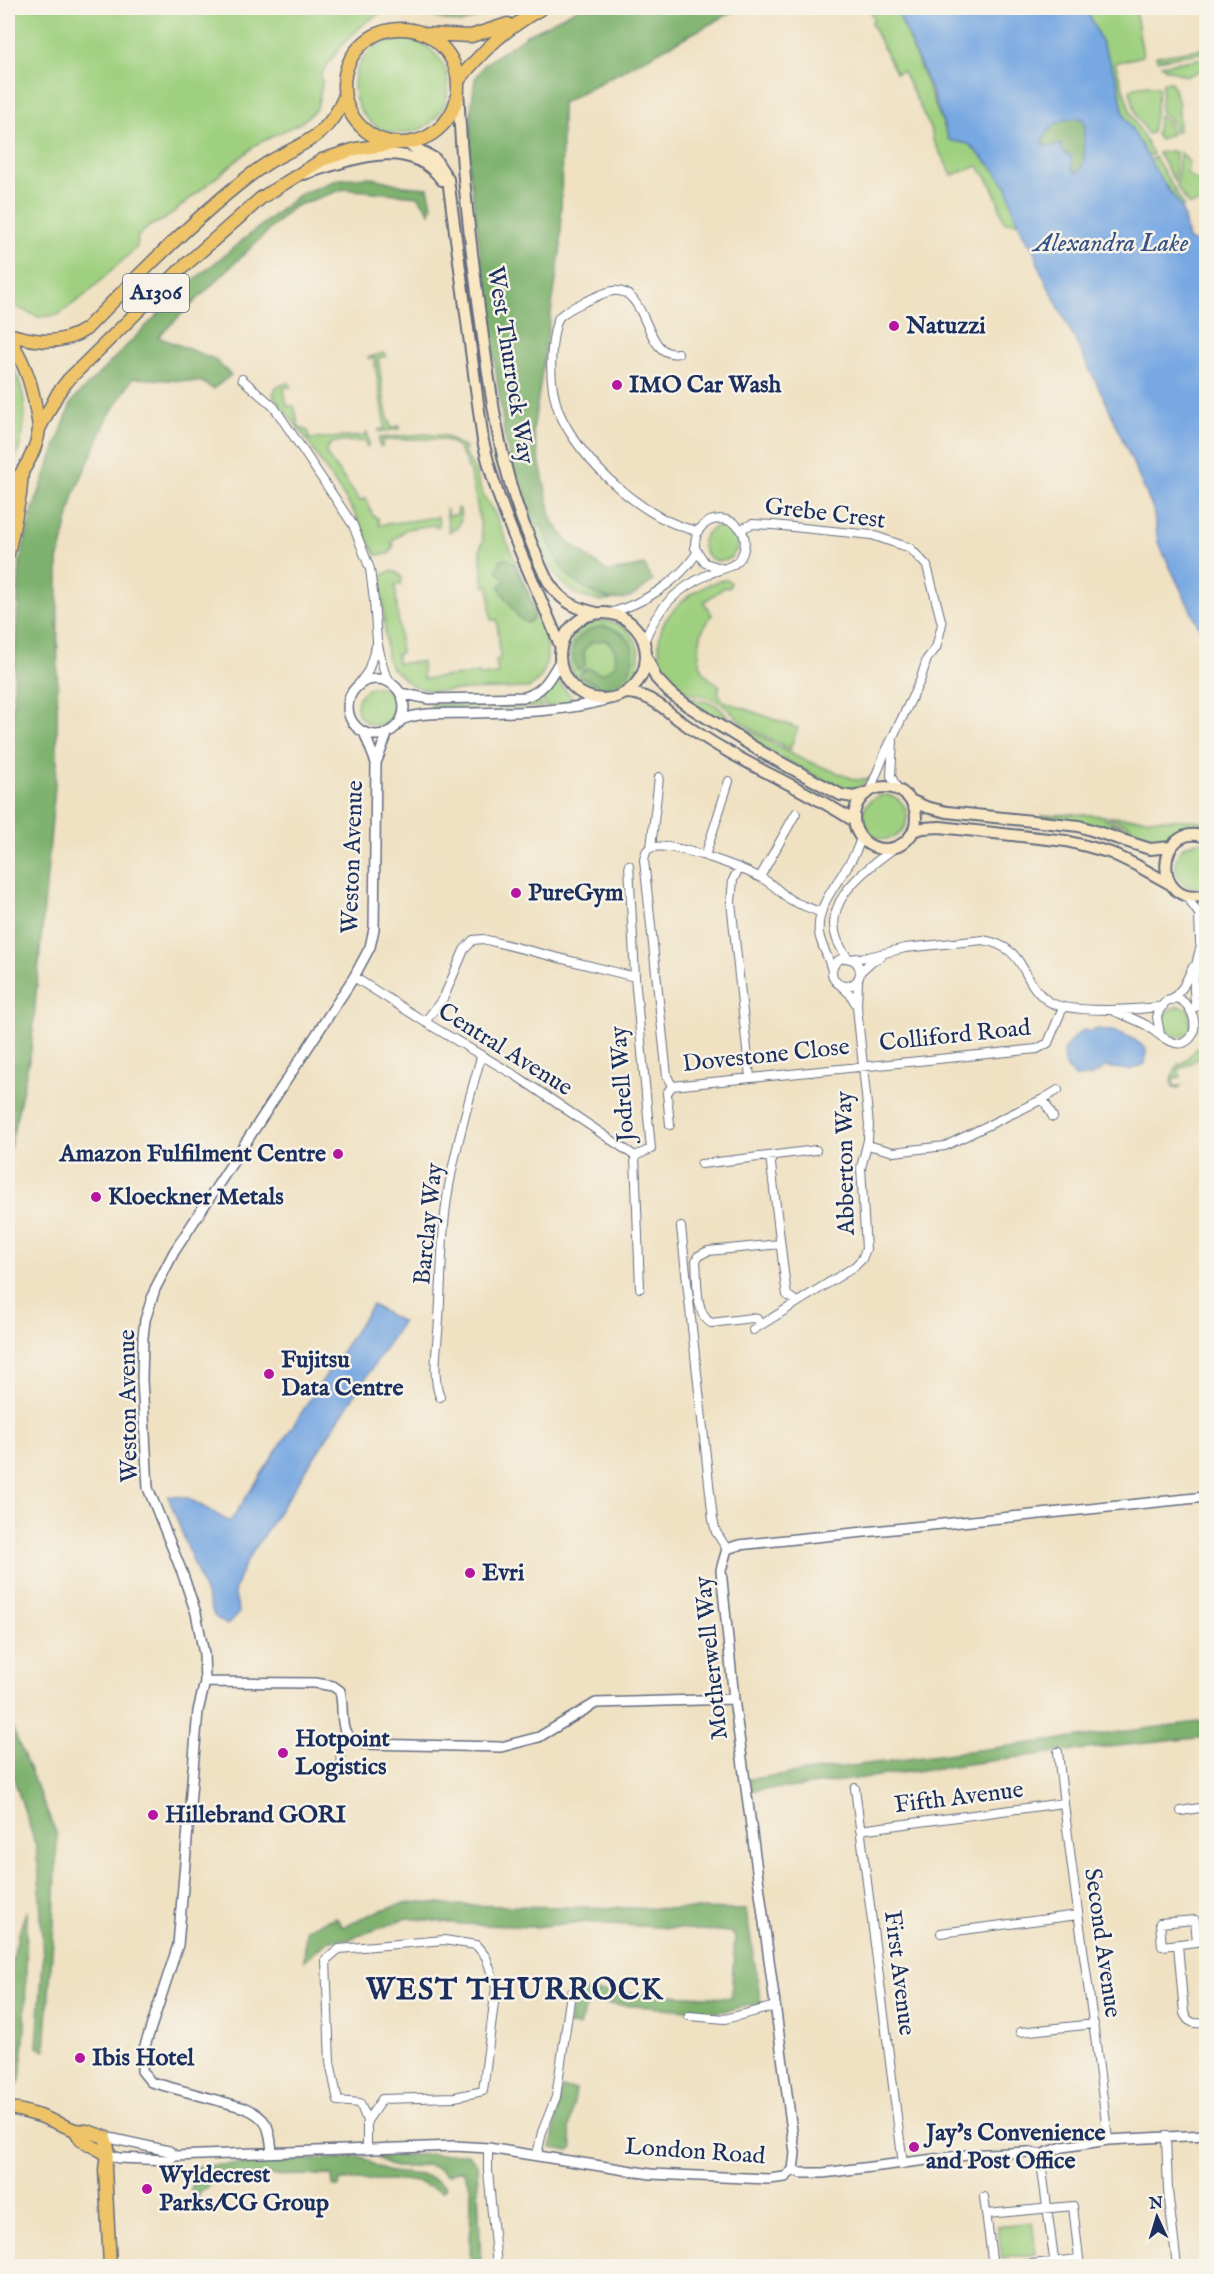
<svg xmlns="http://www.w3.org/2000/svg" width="1214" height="2274" viewBox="0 0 1214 2274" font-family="'IM FELL English',serif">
	<rect width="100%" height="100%" fill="#f7f3e8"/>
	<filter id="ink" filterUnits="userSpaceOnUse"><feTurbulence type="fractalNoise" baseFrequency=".0167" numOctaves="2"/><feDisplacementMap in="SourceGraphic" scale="12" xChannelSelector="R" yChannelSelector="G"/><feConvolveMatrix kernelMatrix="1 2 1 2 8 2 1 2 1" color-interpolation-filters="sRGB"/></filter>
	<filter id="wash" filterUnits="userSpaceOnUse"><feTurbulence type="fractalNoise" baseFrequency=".008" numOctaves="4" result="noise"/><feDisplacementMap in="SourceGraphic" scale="24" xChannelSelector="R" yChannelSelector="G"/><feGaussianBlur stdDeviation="1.35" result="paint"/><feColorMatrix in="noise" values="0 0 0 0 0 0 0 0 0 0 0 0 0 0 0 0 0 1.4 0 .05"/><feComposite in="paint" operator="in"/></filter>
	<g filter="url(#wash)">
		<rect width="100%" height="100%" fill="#efe1c2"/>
		<path fill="#9fd07f" stroke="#5d806e" stroke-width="1.5" d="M8,8h499l-47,15 -23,-5 -13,-6 -39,-2 -19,12 -25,24 -20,28 1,10 -5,24 -15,14 -45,22 -92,75 -15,7 -12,10 -1,11 -52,48 -27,20 -20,2 -28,-13 -2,-3z
			M869,8h27l53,131 20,5 24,24 14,19 12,35h-15c-6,-22 -11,-39 -26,-56l-26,9 -19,-35 -1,-8 -29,-61 -7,2 -25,-50 3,-4z
			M1086,8h49l8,48 -28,7 17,53 21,38 -5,3 -24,-42 -6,-32 -9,-24z
			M354 86a47 47 0 1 1 94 0a47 47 0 1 1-94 0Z
			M1206,48v4l-49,8 -1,-4z
			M1206,58v10l-19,8 -21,-7 -5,-4z
			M1163,82h8l8,21v28l-3,1 -5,-11 -11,-10z
			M1147,85l12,2 -7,46 -4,1 -12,-19 -6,-25 5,-3z
			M1159,115l9,8 5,10 -13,7 -4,-5z
			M1171,151l5,1 -1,30 -17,-29z
			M1180,152l9,10 -2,12 13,9 1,14h5v5l-17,3 -12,-18z
			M1155,157l29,49 -2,2 -22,-30 -11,-18z
			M383,353l3,3 -8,2 8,53 5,17 8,-2 1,3 -21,3 -1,-2 7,-2 -11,-70h-7z
			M8,359c25,37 19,80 0,117z
			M287,383h3l1,4 -7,1 3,18h7l5,21 10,5v7l57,-3 1,-5 2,12 -2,4 -2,-6 -31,1 -7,5 -1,7 34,47 6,-3 7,18 5,2 1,7 59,-8 1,9 -4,1v-2l-29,4 -15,14 3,2 -5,9 -13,1 -22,-43 -50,-76 -31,-41 3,-8z
			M425,434l21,2 20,13 -3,2 12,19 8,25 12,19 51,119c2,20 3,45 -18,55l-97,3 -17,-5 -7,-4 -17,-16 -3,-8 -6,-79c5,-10 15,-10 21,-1l-1,6 -6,1 6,68 -4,1v9l25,-1 1,17 56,-6 1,3 18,-2 -2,-14 4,-1 -3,-39h-6l-2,-34h-5l-4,-37 3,-9c-5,-24 -10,-89 -34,-99 -11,-5 -52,-1 -66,-1l-1,7 -3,-2v-7z
			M457,508l3,1c2,12 1,19 -11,23l-3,-23 3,7 9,-2z
			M542,524l8,20 42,48 19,9c-52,1 -61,-34 -78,-73z
			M703 544a17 17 0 1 1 34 0a17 17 0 1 1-34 0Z
			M727,579l4,4 -2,5 -4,-1 -21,15 8,13c-13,13 -18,43 -7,59 4,5 10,8 15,12l-2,6 5,9 75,27 -8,21c-16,-8 -34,-16 -48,-27 -7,-5 -13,-13 -20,-18 -13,-9 -30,-8 -43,-16 -22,-14 -26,-50 -12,-70 15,-20 36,-34 60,-39z
			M569 656a35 35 0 1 1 70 0a35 35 0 1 1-70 0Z
			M555,679l20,21v1l-29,6 -5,-11z
			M357 706a19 19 0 1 1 38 0a19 19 0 1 1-38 0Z
			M689,697l27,8 17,16 64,36 59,23 15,-2 -16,11 -21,-3 -76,-41 -71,-46z
			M538,698l4,9 -111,1v-4l92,-1z
			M863 817a22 22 0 1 1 44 0a22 22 0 1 1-44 0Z
			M1073,814l32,2v3l21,8v1l-14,-4 -1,3 -71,-11z
			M1107,817l99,4v1l-24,7 -16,10 -10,3 -8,-1 -21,-9 2,-7z
			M1200,841l6,2v44c-26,8 -41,-23 -22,-41z
			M1206,952v54c-9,-19 -5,-35 0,-54z
			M1180,1006l9,3 2,22c-23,20 -41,-21 -11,-25z
			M1206,1043v11l-28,16 3,7 -7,1 -1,8h8l-3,2 -5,-1 -2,-7 7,-16 3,1 16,-17z
			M1032,2222l4,32 -34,4 -4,-32z"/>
		<path fill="#7fb26e" stroke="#4d7066" stroke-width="1.5" d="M579,8h161l-178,95 -1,144 -28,184 19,89 16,22 40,30 36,-7 9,16c-23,18 -32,25 -59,12 -34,-16 -39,-36 -52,-68l-9,3 -19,-51 -10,-45 -35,-265 2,-57 4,-31 10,-15 42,-29z
			M1068,118h14l3,8c-5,16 7,39 -9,47l-4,-4 -1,-13 -17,-10h-11l-1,-5c7,-13 12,-18 26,-23z
			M370,177l34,9 24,2 4,18 -2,7 -12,-17 -74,-7 -51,18 -135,130 56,22 17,16 -18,14 -11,-7 -69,-4 -24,37 -35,79 -16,67 -1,203 -26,287 -23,106v-356l12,-241 13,-51 39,-108 113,-114 115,-93 39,-15z
			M501,559h6l7,5 21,47 -3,9 -5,3 -8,-5 -19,-29v-4l6,-5 -9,-9z
			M603,626c9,2 19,5 25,13 9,10 5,32 -5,40 -6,5 -16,7 -23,9l-4,-4 -16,-7v-4l8,-5 14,6 13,-9c2,-12 0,-19 -10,-25l-13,2 -8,8 1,15 -4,4h-4c-12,-24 4,-39 26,-43z
			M8,1718l49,117 -3,89 -9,126 -8,-3 6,-87 -4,-84 -3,-30 -28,-85z
			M1206,1721v16l-148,15 -270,36 -37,2 -1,-11z
			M423,1902l23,3 300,5 15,93 -42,9 -127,-9 -5,2 -8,21 -10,-1 5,-31 10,-3 147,7 4,-61 -5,-5 -149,-10 -46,5 -74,-3 -53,-6 -59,21 -20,1 -25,21 2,-32 30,-12 7,10c26,-13 50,-24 80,-25z
			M27,1910l-2,118 -5,52 -9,15h-3c-1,-61 -5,-128 19,-185z
			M562,2088l14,2 -7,40 4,18 -4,3 -18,-3z
			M431,2154h37l9,10 4,102h-11l1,-78 -9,-19 -15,6c-4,-2 -9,-7 -13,-8 -17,-8 -36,11 -57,-10z
			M362,2157c9,5 15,11 25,14 21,5 43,-1 59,17l-4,4 -2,-1 -23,-9 -14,-2h-63l-1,7h-6l-1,-12 -123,1 1,9 -11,9 -2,11 -6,1 1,-37 6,-3z"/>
		<path fill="#78a8e2" stroke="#4a6ca0" stroke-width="1.5" fill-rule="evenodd" d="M896,8h190l23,51 9,24 6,32 36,63 22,30 6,32 8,2 2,11 6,2 2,12v375l-48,-100 -5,-33 -47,-107 -65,-130 -7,-22 -10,-14 -10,-24 -7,-25 -14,-19 -24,-24 -20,-4 -17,-48zM1082,118l3,8c-5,16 6,39 -9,47l-4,-4 -1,-13 -6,-2 -5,-10 -6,2h-10l-2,-5c10,-18 20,-23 40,-23z
			M1097,1029c20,2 34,6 49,20l-1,15 -15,6 -25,-3c-14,10 -12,10 -30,10 -21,-19 -11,-33 8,-47l8,2z
			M372,1305l30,17 -158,243 -10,26 5,22 -12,12 -13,-9 -46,-120 18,1 44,25z"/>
	</g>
	<g filter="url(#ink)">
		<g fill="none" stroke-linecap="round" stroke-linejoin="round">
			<defs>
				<path id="minor" d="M678,353c-34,7 -29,-66 -65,-62 -8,1 -15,5 -22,8 -12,5 -23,10 -32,18 -5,10 -6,21 -7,31 -2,22 -1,43 7,64 21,49 86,109 139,119
					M242,379l32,28 79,118 17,44 4,32 3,40 7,30 7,12
					M741,529l11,-5 21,1 99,10 38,13 17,18 15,58 -6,24 -9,11 -7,22 -35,72 -15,37
					M610,613c34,-10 67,-30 87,-60
					M644,642c13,-34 32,-53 65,-68 8,-4 18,-5 25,-10 6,-4 9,-9 10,-15 8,-36 -51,-43 -49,-1l10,15 16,5
					M358,685l10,-14 8,-25
					M893,741l-2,35 7,14
					M900,844c-37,27 -93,66 -51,115l19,-2 37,-9 78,-8c46,8 36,41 65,61 19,13 92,9 115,5
					M651,848l8,-71
					M705,856l24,-75
					M629,865l6,112 16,172 -16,7 5,132
					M739,868l-6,12 -2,22 19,175
					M760,877l36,-64
					M1186,896l13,18 1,29
					M832 972a14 14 0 1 1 28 0a14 14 0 1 1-28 0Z
					M832,972c-2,-14 -11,-25 -13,-39 -4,-36 34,-62 42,-96
					M860,972l12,-11 9,-4
					M354,977l71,45 93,55 117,79
					M840,985l10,9 7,12
					M1172,1000l11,-13 10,-20
					M1196,1007c-6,-26 1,-51 10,-76
					M1111,1010c12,5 24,9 35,15 8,5 15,13 24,16 4,2 9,3 13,2 31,-12 -9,-76 -26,-26l3,17
					M425,1022l19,-25 20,-47 9,-10 10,-1 152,38
					M672,1086l365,-37 11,-6 15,-36
					M1043,1099l15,-9
					M670,1125l-3,-32 5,-7 -5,-10 -23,-216c1,-4 1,-10 6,-12 20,-8 92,20 111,30 12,5 19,15 30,22 9,5 20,8 30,13
					M867,1145l27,7 51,-6 98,-47 10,18
					M770,1156l16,133 1,6 10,7
					M701,1164l115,-14
					M681,1227l32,293 3,12 11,17
					M761,1325l-4,-6 -5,-1 -41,5c-17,-10 -13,-44 -15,-62l2,-5 10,-5 72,-7
					M753,1330l101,-63 8,-8 4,-10 -5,-81 7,-28 1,-15 -12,-118 1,-27
					M440,1397c-9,-23 -2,-54 -1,-78 3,-44 2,-89 10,-133 8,-44 20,-87 32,-129
					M1058,1752c14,130 35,258 50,388
					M341,1771l-1,-24 6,-11
					M855,1788l48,376
					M1181,1811l25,-4
					M860,1830l203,-27
					M1195,1920l2,22 -35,4 -2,-23z
					M941,1933l137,-18
					M1178,1945l6,68c4,11 12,11 22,10
					M689,2016l36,3 51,-13
					M1020,2032l74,-8
					M367,2121l15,-22 73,-2 28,-6 13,-104 -10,-30 -10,-12 -32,-5 -105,9 -13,11 4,102 8,39 22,2 7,18v27
					M1166,2136l2,55 9,75
					M488,2148v23l9,95
					M537,2155l5,-23 14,-35 15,-104
					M1040,2155l15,111
					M984,2197l9,69
					M987,2214l86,-8 6,53 -66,7"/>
				<path id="tertiary" d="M348 707a28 28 0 1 1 56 0a28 28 0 1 1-56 0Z
					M400,693l29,6 96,-2c19,-6 25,-19 35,-36
					M401,720c23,-9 48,-6 73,-7 45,-1 88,-1 132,-13
					M376,763l12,-31
					M205,1682l110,1 18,3 7,5c6,24 -6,47 25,53l136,3 38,-10 57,-34 138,-4
					M105,2137l64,14 6,5
					M272,2152c-2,-24 -4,-34 -27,-44l-94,-26 -9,-11v-16l36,-110 20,-234 7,-29 -1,-28 -8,-41 -14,-41 -34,-84 -6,-108 1,-43 2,-17 10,-31 19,-37 180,-275 16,-30 4,-18 2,-166 -12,-31
					M107,2154l12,4 50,2 6,-4 279,-10 34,2 163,26 118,5 16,-2 8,-7
					M793,2170l2,-17 -61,-454 -13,-129 6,-21 12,-4 47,-5 420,-43
					M793,2170l8,3h22l144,-18 62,-3 11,3 23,-8 45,-7 98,-5"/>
				<path id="secondary" d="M458,87c3,82 13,162 24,243 10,74 19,143 49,212 6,14 11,32 21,45 12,16 26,22 45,26
					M406,143l29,16 13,20 35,262c16,73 51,138 78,207
					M304,174c44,-13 105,-40 138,6
					M560 656a43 43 0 1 1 86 0a43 43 0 1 1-86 0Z
					M648,660l8,18 13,14 19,14 77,48 76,41 13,2 12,-4
					M626,693c23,0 39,17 56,29 54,40 117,63 172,99
					M854 818a31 31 0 1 1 62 0a31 31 0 1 1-62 0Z
					M910,800l16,7 21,5 132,14 71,23 21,-2
					M913,831l10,-3 17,-1 126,14 24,6 21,6 25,12 34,19
					M1206,837c-51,-17 -55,73 0,58"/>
				<path id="primary" d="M344 86a57 57 0 1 1 114 0a57 57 0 1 1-114 0Z
					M425,34l46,2 37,-12
					M458,81c27,-33 47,-52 84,-73
					M8,334c27,8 53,12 78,-5 42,-43 84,-86 129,-125 16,-14 33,-28 51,-40 36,-22 59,-23 78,-66
					M8,337c16,23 24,46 28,73 1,6 3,13 3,19 -2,23 -18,46 -31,62
					M39,429l19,-36 11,-14 113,-111 79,-70 61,-38 34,-11 43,-6
					M8,2107l32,9 35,14 12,1 18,6 3,11 -3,21 5,97
					M75,2130l6,10 26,14"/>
				<path id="trunk" d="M8,554l12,-59 2,-22"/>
			</defs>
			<use href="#minor" stroke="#656d81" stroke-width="10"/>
			<use href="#tertiary" stroke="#656d81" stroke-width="12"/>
			<use href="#secondary" stroke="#656d81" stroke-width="14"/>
			<use href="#primary" stroke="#656d81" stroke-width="15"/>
			<use href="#trunk" stroke="#656d81" stroke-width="15"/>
			<use href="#minor" stroke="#fff" stroke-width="8"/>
			<use href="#tertiary" stroke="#fff" stroke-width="9"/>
			<use href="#secondary" stroke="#f9e7c3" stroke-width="10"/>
			<use href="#primary" stroke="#efc469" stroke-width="12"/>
			<use href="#trunk" stroke="#efc469" stroke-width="12"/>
		</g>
	</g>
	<g fill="#b5179e" stroke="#f7f3e8" stroke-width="2">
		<circle cx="894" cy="326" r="6"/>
		<circle cx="617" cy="385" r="6"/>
		<circle cx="516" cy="893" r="6"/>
		<circle cx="338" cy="1154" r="6"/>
		<circle cx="96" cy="1197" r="6"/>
		<circle cx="269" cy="1374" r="6"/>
		<circle cx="470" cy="1573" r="6"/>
		<circle cx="283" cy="1753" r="6"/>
		<circle cx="153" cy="1815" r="6"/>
		<circle cx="80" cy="2058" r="6"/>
		<circle cx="914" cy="2147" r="6"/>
		<circle cx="147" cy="2189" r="6"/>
	</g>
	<g text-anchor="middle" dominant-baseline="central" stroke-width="5" stroke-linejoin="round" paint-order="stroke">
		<rect fill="#f7f3e8" stroke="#5d6a87" stroke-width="1.5" x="123" y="274" width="66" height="38" rx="4.5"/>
		<g font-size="22" font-weight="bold" fill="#1b2f5e">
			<text x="156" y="293">A1306</text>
		</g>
		<g font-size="24" font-weight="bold" fill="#1b2f5e" stroke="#f7f3e8" text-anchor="start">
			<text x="906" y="326">Natuzzi</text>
			<text x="629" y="385">IMO Car Wash</text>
			<text x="528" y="893">PureGym</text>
			<text x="326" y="1154" text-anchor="end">Amazon Fulfilment Centre</text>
			<text x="108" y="1197">Kloeckner Metals</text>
			<text x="281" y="1360">Fujitsu<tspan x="281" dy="28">Data Centre</tspan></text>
			<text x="482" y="1573">Evri</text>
			<text x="295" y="1739">Hotpoint<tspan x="295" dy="28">Logistics</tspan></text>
			<text x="165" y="1815">Hillebrand GORI</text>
			<text x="92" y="2058">Ibis Hotel</text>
			<text x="926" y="2133">Jay's Convenience<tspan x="926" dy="28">and Post Office</tspan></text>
			<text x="159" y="2175">Wyldecrest<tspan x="159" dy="28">Parks/CG Group</tspan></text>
		</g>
		<g font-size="24" fill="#1b2f5e" stroke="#f7f3e8">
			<text transform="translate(510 365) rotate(81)">West Thurrock Way</text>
			<text transform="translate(825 514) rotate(7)">Grebe Crest</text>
			<text transform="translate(353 857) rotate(-88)">Weston Avenue</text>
			<text transform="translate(955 1036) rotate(-6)">Colliford Road</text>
			<text transform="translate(505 1050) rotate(32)">Central Avenue</text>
			<text transform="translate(766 1056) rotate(-6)">Dovestone Close</text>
			<text transform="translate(623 1084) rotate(-94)">Jodrell Way</text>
			<text transform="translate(846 1163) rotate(-91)">Abberton Way</text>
			<text transform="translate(429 1224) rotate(-84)">Barclay Way</text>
			<text transform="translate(129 1406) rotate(-91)">Weston Avenue</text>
			<text transform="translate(712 1658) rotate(-96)">Motherwell Way</text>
			<text transform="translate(959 1798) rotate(-7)">Fifth Avenue</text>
			<text transform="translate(1102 1943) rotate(82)">Second Avenue</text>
			<text transform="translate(899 1973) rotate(83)">First Avenue</text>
			<text transform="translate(695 2152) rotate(4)">London Road</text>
		</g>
		<g font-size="26" font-style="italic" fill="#375386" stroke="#f7f3e8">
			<text x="1111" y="243">Alexandra Lake</text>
		</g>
		<g font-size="30" font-weight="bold" letter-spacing="1.5" fill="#1b2f5e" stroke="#f7f3e8">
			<text x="515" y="1991">WEST THURROCK</text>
		</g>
	</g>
	<rect width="1214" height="2274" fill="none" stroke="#f7f3e8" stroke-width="30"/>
	<g transform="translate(1157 2217) rotate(356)" stroke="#f7f3e8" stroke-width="4.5" paint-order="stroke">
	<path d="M0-4.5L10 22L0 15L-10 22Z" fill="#1b2f5e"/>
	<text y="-9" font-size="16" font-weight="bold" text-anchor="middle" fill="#1b2f5e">N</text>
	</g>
</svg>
